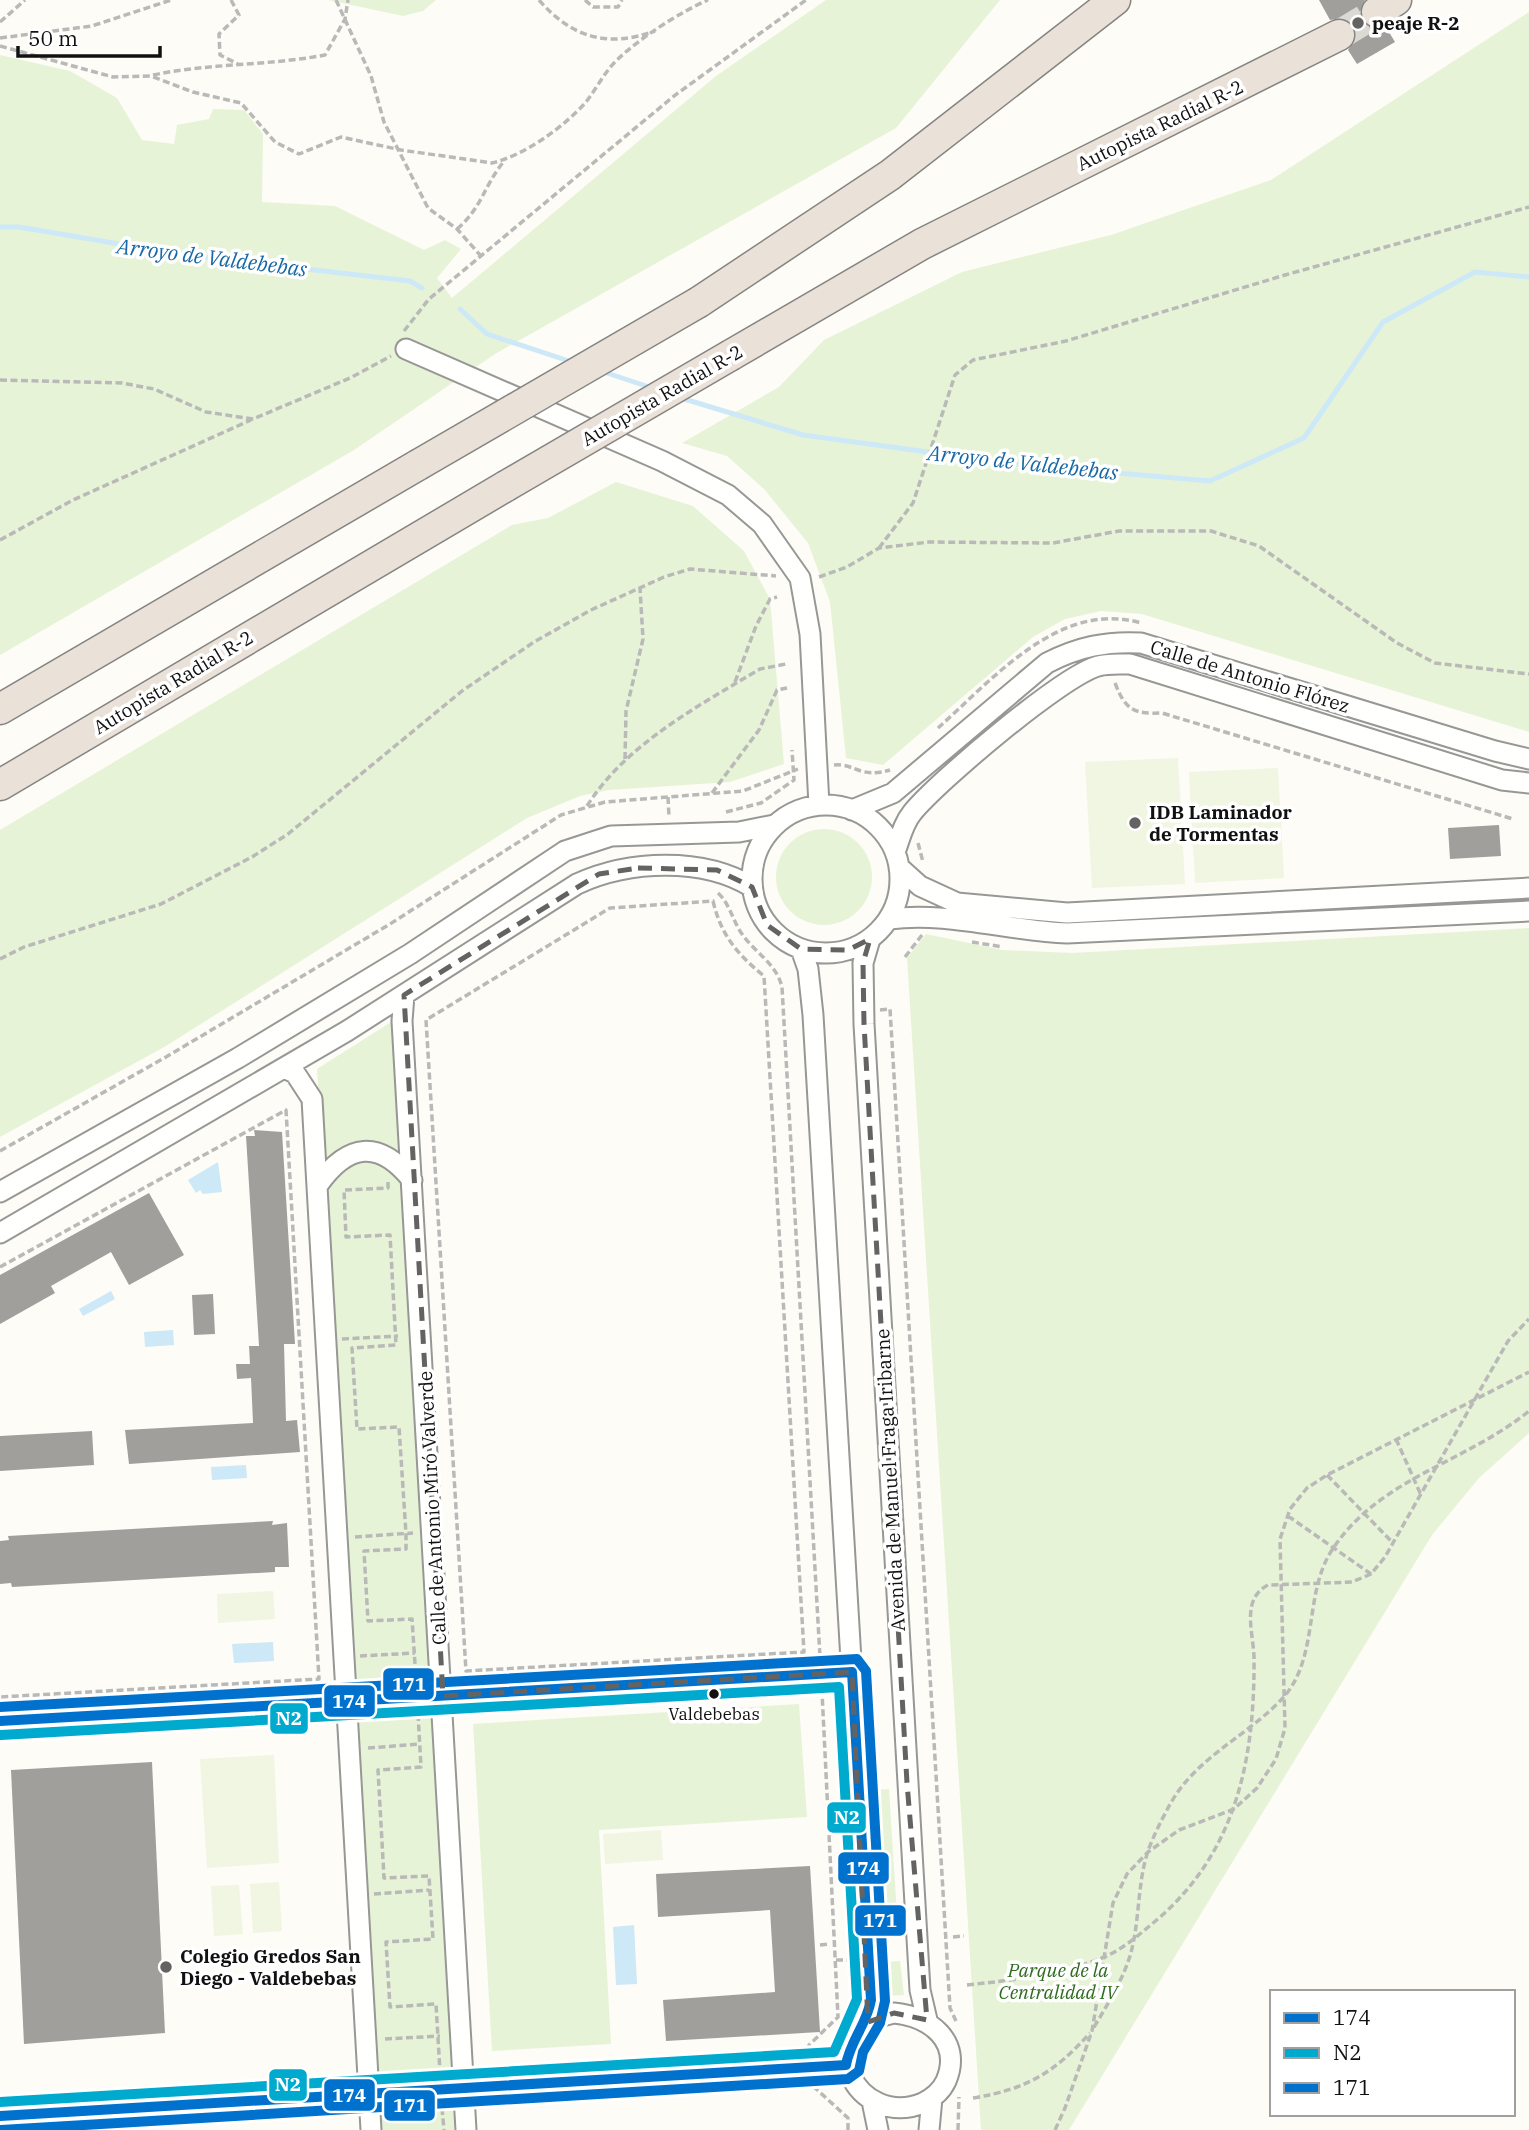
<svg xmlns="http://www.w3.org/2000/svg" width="1529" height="2130" viewBox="0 0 1529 2130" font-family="'IBM Plex Serif',serif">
	<rect width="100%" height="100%" fill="#fdfcf7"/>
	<path fill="#e7f3d7" d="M328,0h108l-13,11 -20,5z
		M826,0h174l-104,128 -401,226 -141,96 -354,205v-600l70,16 47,27 25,42 32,4 3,-19 32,-6 4,-10 31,1 19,24 -1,68 73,4 89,44 21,-10 16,9 -24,29 15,20 264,-222z
		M1529,12v720l-387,-118 -41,-3 -36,8 -32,18 -150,128 -37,-7 -16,-156 -22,-59 -44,-54 -37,-33 -45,-13 97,-56 45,-47 138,-68 149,-37 160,-55z
		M616,482l77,24 51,45 26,48 14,165 -54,18 -121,8 -29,6 -53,22 -361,228 -166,91v-307l512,-305 36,-7z
		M776 877a48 48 0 1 1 96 0a48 48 0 1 1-96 0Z
		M1529,928v505l-50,45 -47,57 -363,595h-88l-74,-1172 19,-24 76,16 70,3z
		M391,1022l68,1108h-79l-63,-1061z
		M799,1704l8,113 -208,13 12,214 -119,7 -19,-327z
		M889,1789l9,142 -15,1 -9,-142z
		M900,1961l4,34 -19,1 -1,-34z"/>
	<path fill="#f0f6e1" d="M1178,758l7,126 -93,4 -7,-126z
		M1278,768l6,110 -89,5 -6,-111z
		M273,1591l2,28 -57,4 -1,-29z
		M274,1755l5,108 -72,5 -7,-109z
		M661,1830l2,30 -58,4 -2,-30z
		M279,1882l3,49 -29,2 -3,-49z
		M239,1885l4,49 -29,2 -3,-50z"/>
	<path fill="#cde8f7" d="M218,1162l4,30 -19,2 -3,-4 -4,3 -8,-13z
		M111,1291l4,8 -32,17 -4,-7z
		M173,1330l1,15 -29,2 -1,-15z
		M246,1465l1,13 -35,2 -1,-13z
		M273,1642l1,19 -40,2 -2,-19z
		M634,1925l3,59 -21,1 -3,-58z"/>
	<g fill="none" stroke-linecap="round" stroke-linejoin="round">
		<path stroke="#cde8f7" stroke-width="5" d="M0,227h19l165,28 226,26 12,7
			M460,309l27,25 88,29
			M601,371l51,17
			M681,398l122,37 221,30 186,16 94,-43 79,-116 92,-50 54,5"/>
	</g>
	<path fill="#a19f9c" d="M1319,0h46l-5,12 3,10 14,7 9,-2 9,15 -38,22 -9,-14 8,-13 -2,-10 -13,-9 -11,2z
		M1499,825l2,31 -51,3 -2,-31z
		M254,1130l28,2 13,212h-11l2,77 11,-1 3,32 -171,12 -4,-34 128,-7 -2,-45 -14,1 -1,-15h14l-1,-18h10l-13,-210h9z
		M149,1193l35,62 -55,30 -18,-33 -60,34 4,7 -55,31v-49z
		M213,1294l2,40 -21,1 -2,-40z
		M92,1431l2,34 -94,6v-35z
		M273,1521l-1,4 15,-2 2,44h-14v5l-263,15 -1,-4 -11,1v-43l9,-1 -1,-4z
		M152,1762l13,271 -141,11 -13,-274z
		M810,1866l10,166 -154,9 -3,-41 112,-8 -5,-82 -112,7 -2,-43z"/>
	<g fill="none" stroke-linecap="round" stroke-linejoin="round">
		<path stroke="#dad9d4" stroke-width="30" stroke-dasharray="30 15" stroke-linecap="butt" d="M1339,35l38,-23"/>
		<defs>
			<path id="minor" d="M406,349l256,112 66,34 34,29 38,54 10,56 9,171
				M752 879a74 74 0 1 1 148 0a74 74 0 1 1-148 0Z
				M852,810l41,-17 154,-130c31,-16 59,-22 94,-20l354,108 34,8
				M895,852c5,-13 8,-28 17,-39 25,-31 150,-137 186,-147 9,-3 22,-2 32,-2l372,116 27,3
				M900,868l20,18 37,17 110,10 462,-25
				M889,919c58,-8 119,12 178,14l462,-22
				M870,939l-7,24 1,61 56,966 7,30
				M801,949l7,20 5,46 58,985 -3,22
				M404,995l-2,26 64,1109
				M284,1068l11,5 17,26 59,1031
				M318,1185c30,-42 61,-46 94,-5
				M0,1192l238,-134 172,-104 155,-103 46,-15 128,-4 35,-7
				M0,1233l347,-202 230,-147c52,-24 126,-27 175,3
				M0,1721l852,-49
				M894,2013c35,3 69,28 52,68 -5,11 -13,17 -23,22 -66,27 -117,-71 -29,-90z
				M872,2101l6,29
				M0,2116l846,-51
				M929,2130l3,-32"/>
			<path id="highway" d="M1377,12l19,-12
				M699,302l191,-127 225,-175
				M731,355l191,-111 417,-209
				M0,709l418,-244
				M0,785l506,-299"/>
		</defs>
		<use href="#minor" stroke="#979795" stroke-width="23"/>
		<use href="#highway" stroke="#858482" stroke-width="33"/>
		<path stroke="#b9b9b8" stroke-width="3.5" stroke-dasharray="7 3.5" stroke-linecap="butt" d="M231,0l8,15 -20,19 1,21 18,9
			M336,0l35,76 13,46 44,86 29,21 23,26
			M539,0c33,38 69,48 116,31
			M585,0l8,7h25l4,-7
			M0,22l25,-22
			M0,38l92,-12 79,-26
			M0,46l113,31 38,-1 42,16 48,11 34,39 24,12 42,-17 60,13 91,13c33,-8 72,-36 94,-61 11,-14 19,-31 32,-43 22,-21 62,-47 90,-59
			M153,75c57,-12 114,-9 172,-20l20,-36 3,-19
			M457,229c25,-21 27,-44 48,-69
			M404,331l25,-32 245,-203 132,-96
			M0,380l122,3 32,6 52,23 47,7 97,-41 41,-22
			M0,540l73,-40 178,-80
			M879,548l34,-45 42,-128 18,-15 93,-19 219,-66 244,-68
			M819,577l28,-10 32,-19 50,-6 124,1 66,-12h92l48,15 138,97 38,20 94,11
			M735,682l21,-56 14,-27 7,-2
			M1115,683c11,28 19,31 47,30l351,106
			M938,728c54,-48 122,-129 203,-105
			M625,759l1,-48 17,-72 -3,-51
			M834,765c21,-2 25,14 56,5
			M712,793l47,-63 18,-40 10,-2
			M668,797l1,20
			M587,806c36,-57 99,-93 156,-127l17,-10 26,-5
			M726,812l35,-9 33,-23 -2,-30
			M918,843l5,19
			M718,893c11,10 14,25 22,38 13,21 36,31 42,56l38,670
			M713,901c8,34 24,53 51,75l40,676 -338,19 -40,-651 184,-112z
			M972,942l31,5
			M905,957l17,-22
			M0,959l24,-12 137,-43 91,-47 36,-23 174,-143 72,-49 57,-32 73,-33 26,-8 86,7
			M880,1010l10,-1 60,999 6,13
			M0,1151l166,-94 224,-133 171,-109 44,-13 138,-11 55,-22
			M388,1182v6l-44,2 2,47 44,-2 6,110 -44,3 5,81 42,-2 7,107v15l-42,2 4,70 44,-2 4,60
			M0,1267l286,-157 33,569 -319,18
			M342,1339l56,-3
			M1396,1439l25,56
			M1327,1475l66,68
			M1288,1516l83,58
			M355,1537l58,-4
			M360,1656l55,-3
			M418,1714l3,53 -43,3 6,108 45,-2 4,63 -47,3 4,65 46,-3 4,68
			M368,1748l52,-4
			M374,1894l55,-4
			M953,1937l11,-1
			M820,1945l9,-1
			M836,1960h15
			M967,1985c47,-5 91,-10 135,-27 22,-9 39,-25 57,-40 78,-68 96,-161 95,-261 -1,-26 -13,-58 14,-72l84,-3 19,-8 14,-17 123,-216 21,-22
			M1094,2027c14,-23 28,-46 36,-71 10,-34 7,-72 18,-105 5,-14 13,-30 20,-43 26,-50 77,-70 114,-109 38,-41 21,-105 50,-149 47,-72 133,-87 197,-139
			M385,2039l55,-3
			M810,2050l-1,-5 29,-28 -16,-325
			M813,2086l35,32v12
			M973,2098c54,-9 81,-25 117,-65
			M442,2108l2,22
			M958,2130l1,-33
			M1055,2130l10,-22 27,-77 21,-128 14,-29 21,-22 31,-22 55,-21 23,-21 19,-29 9,-31 -5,-189 10,-30 17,-21 20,-13 202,-103"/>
		<use href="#minor" stroke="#fffffe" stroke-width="19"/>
		<use href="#highway" stroke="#eae1d8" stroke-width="30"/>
		<defs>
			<path id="highway-bridge" d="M418,465l281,-163
				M506,486l225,-131"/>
		</defs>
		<use href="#highway-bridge" stroke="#858482" stroke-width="33" stroke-linecap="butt"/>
		<use href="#highway-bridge" stroke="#eae1d8" stroke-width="30"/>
		<defs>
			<path id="bus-1" d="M0,1721l852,-49 19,328c-4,24 -21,41 -25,65l-846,51"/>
			<path id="bus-2" d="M0,2102l834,-50 23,-53 -18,-312 -838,48"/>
			<path id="bus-3" d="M0,1707l857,-48 9,12 19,330 -5,22 -17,29 -4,19 -11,8 -847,51"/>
		</defs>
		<use href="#bus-1" stroke="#fff" stroke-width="16"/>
		<use href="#bus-2" stroke="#fff" stroke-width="16"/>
		<use href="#bus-3" stroke="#fff" stroke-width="16"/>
		<use href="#bus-1" stroke="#0072ce" stroke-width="10"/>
		<use href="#bus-2" stroke="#00a9ce" stroke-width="10"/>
		<use href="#bus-3" stroke="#0072ce" stroke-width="10"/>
	</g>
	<path fill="none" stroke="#646362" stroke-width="5" stroke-dasharray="14 9" stroke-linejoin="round" d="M638,868l79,2 35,17 15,38 34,24 47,1 22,-11 -7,24 1,61 43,759 20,237 -33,-7 -26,9 -16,-350 -409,24 -39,-701 195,-121z"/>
	<g fill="#646362" stroke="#fff" stroke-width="2.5">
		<circle cx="1358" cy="23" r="7"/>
		<circle cx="1135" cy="823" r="7"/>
		<circle cx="166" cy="1967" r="7"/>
	</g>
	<circle fill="#111" stroke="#fff" stroke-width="2.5" cx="714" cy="1694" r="6"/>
	<g text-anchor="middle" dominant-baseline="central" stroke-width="7" stroke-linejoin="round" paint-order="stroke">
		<g font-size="17" fill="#111" stroke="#fff">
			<text x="714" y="1714">Valdebebas</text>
		</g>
		<g font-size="19" font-weight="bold" fill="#111" stroke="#fff" text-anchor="start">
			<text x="1372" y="23">peaje R-2</text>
			<text x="1149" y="812">IDB Laminador<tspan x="1149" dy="22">de Tormentas</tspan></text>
			<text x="180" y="1956">Colegio Gredos San<tspan x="180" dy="22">Diego - Valdebebas</tspan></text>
		</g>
		<g font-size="19" fill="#111" stroke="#fff">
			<text transform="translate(1160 125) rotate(-26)">Autopista Radial R-2</text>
			<text transform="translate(662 395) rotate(-30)">Autopista Radial R-2</text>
			<text transform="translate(1250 676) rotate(17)">Calle de Antonio Flórez</text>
			<text transform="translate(173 682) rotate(-31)">Autopista Radial R-2</text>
			<text transform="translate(890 1480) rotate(-93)">Avenida de Manuel Fraga Iribarne</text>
			<text transform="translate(432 1508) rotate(-93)">Calle de Antonio Miró Valverde</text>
		</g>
		<g font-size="19" font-style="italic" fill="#2f6b1f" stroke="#fff">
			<text x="1058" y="1970">Parque de la<tspan x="1058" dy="22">Centralidad IV</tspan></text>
		</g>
		<g font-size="21" font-style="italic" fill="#1768a6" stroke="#fff">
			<text transform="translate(212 257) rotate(7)">Arroyo de Valdebebas</text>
			<text transform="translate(1023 462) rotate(6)">Arroyo de Valdebebas</text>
		</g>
	</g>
	<g stroke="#fff" stroke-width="2.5">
		<rect x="382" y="1667" width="53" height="34" rx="7" fill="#0072ce"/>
		<rect x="323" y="1684" width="53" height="34" rx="7" fill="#0072ce"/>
		<rect x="269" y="1702" width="40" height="33" rx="7" fill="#00a9ce"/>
		<rect x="826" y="1801" width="41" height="33" rx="7" fill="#00a9ce"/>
		<rect x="837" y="1851" width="53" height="34" rx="7" fill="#0072ce"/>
		<rect x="854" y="1904" width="53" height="33" rx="7" fill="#0072ce"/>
		<rect x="268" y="2068" width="40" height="34" rx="7" fill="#00a9ce"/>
		<rect x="323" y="2078" width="53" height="34" rx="7" fill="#0072ce"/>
		<rect x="383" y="2089" width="53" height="33" rx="7" fill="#0072ce"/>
	</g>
	<g font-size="19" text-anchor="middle" font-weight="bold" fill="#fff">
		<text x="409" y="1691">171</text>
		<text x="349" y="1708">174</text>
		<text x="289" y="1725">N2</text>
		<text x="847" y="1824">N2</text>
		<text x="863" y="1875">174</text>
		<text x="880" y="1927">171</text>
		<text x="288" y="2091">N2</text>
		<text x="349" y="2102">174</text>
		<text x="410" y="2112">171</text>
	</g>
	<rect x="1270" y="1990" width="245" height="126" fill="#ffffff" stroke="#a0a0a0" stroke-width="2"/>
	<rect x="1284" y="2013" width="35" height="10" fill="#0072ce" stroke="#a0a0a0" stroke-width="2"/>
	<text x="1333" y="2025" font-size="21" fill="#111111">174</text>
	<rect x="1284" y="2048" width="35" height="10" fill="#00a9ce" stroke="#a0a0a0" stroke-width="2"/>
	<text x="1333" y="2060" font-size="21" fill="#111111">N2</text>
	<rect x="1284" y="2083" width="35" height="10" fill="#0072ce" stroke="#a0a0a0" stroke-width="2"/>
	<text x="1333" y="2095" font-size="21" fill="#111111">171</text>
	<path d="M18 46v10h142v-10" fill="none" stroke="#111111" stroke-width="3.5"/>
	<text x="28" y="46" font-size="21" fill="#111111" stroke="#ffffff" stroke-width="5" paint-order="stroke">50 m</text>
</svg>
